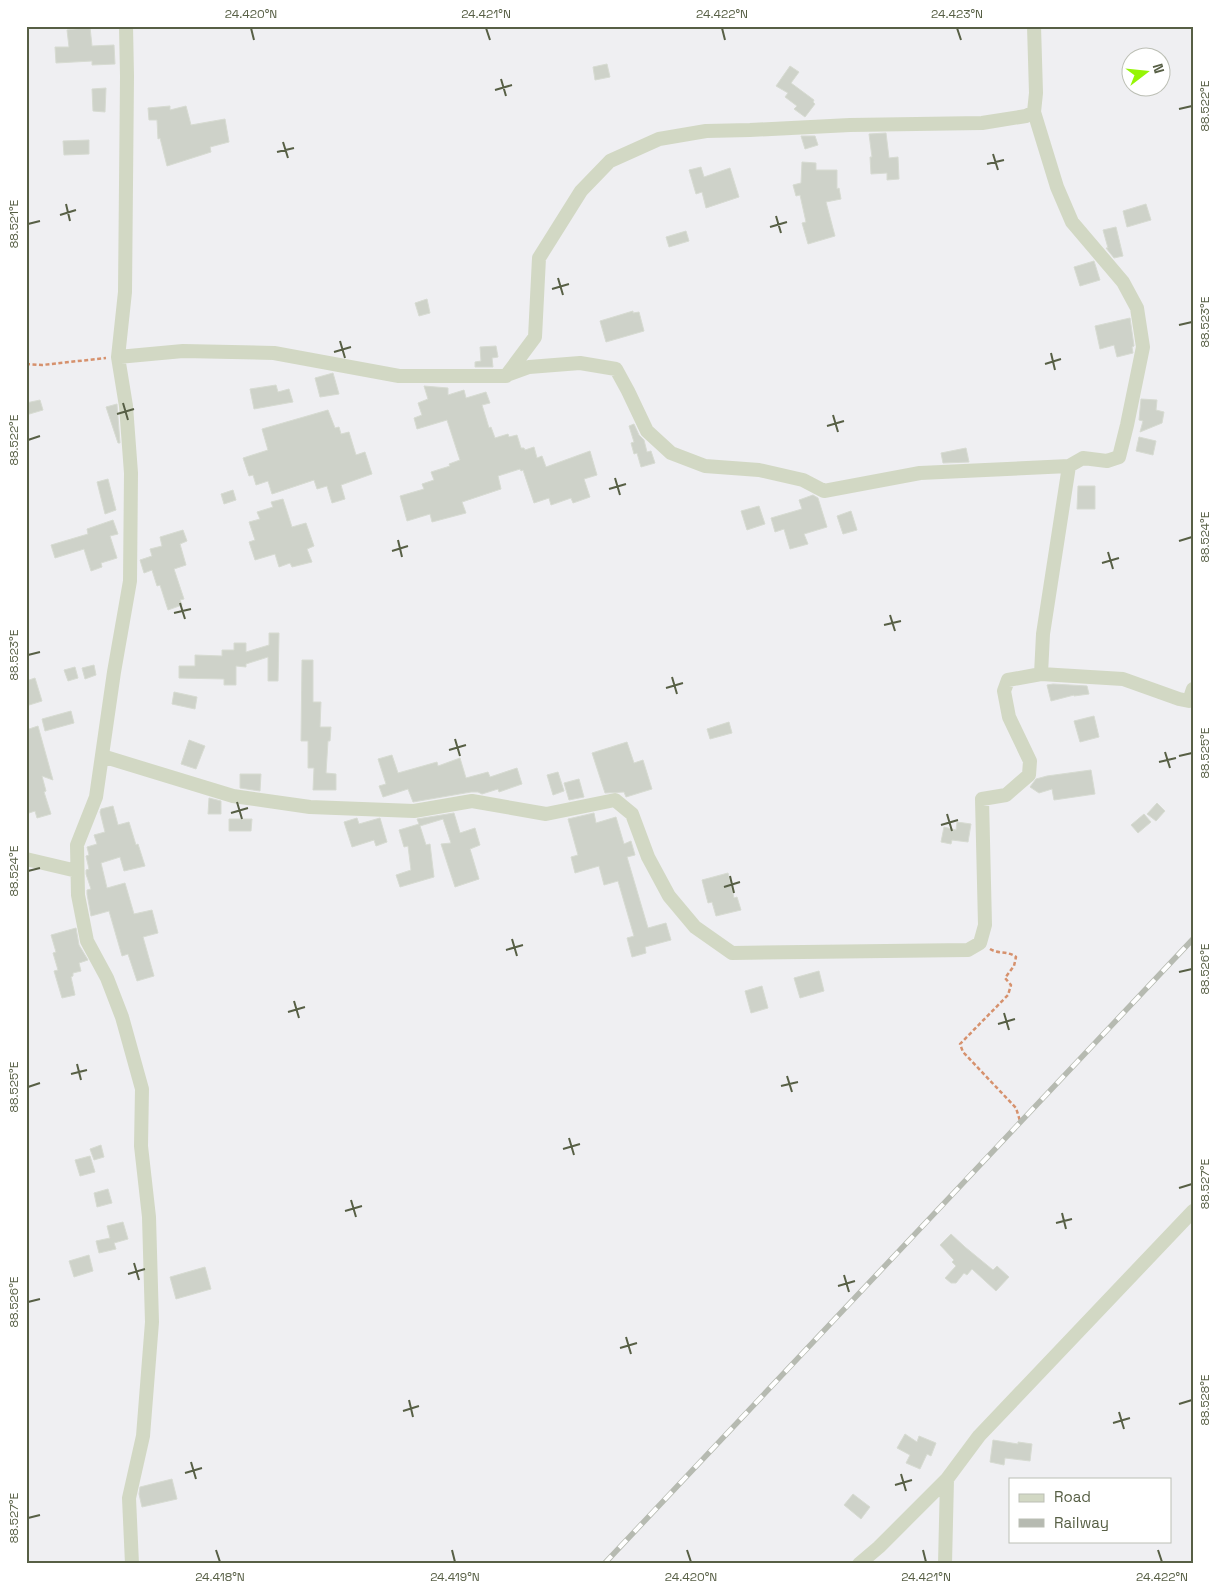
<svg xmlns="http://www.w3.org/2000/svg" width="1219" height="1590" viewBox="0 0 1219 1590" font-family="'Space Grotesk',sans-serif">
	<rect width="100%" height="100%" fill="#efeff2"/>
	<path fill="#ced2c9" stroke="#d7dbd2" d="M90,27l2,19 22,-1 1,19 -23,1v-4l-36,2 -1,-16h14l-2,-17z
		M607,64l3,13 -15,3 -2,-13z
		M790,66l9,6 -8,11 23,17 -1,2 2,2 -10,13 -11,-8 3,-3 -12,-9 3,-4 -12,-7z
		M106,88l-1,24 -12,-1 -1,-22z
		M170,106v4l16,-4 5,19 34,-6 4,23 -19,5 1,5 -44,14 -7,-28 -2,1 -1,-19h-8l-1,-12z
		M886,133l3,25 9,-1 1,22 -12,1v-7l-16,1 -1,-17h2l-3,-23z
		M801,136h14l3,9 -13,4z
		M89,140v14l-25,1 -1,-14z
		M802,162l14,1v7h21v19l2,-1 2,11 -15,3 9,34 -27,8 -6,-21 4,-1 -6,-27 -4,1 -3,-11 8,-2z
		M701,167l3,10 26,-9 9,29 -33,11 -4,-16 -6,2 -7,-24z
		M1146,204l5,16 -24,7 -4,-16z
		M1116,227l7,29 -9,2 -8,-10h2l-5,-18z
		M686,231l3,10 -20,6 -3,-10z
		M1094,261l6,19 -20,6 -6,-19z
		M427,299l3,14 -11,3 -4,-13z
		M633,311v2l6,-1 5,19 -38,11 -6,-21z
		M1130,318l4,28 -2,1 1,6 -16,4 -3,-12 -14,4 -5,-23z
		M496,346l2,11 -6,1 1,9h-18v-5l6,-1 -1,-14z
		M333,373l6,21 -19,3 -5,-19z
		M276,385l2,7 11,-3 4,13 -39,7 -4,-20z
		M424,386l24,2v7l16,-5 2,8 20,-6 4,11 -8,2 7,23 2,-1 4,11 13,-4 1,3 8,-2 4,13h3l1,2 9,-3 3,11 5,-2 4,11 44,-16 7,24 -13,4 6,18 -17,6 -2,-5 -20,7 -2,-7 -15,5 -11,-33 -2,1 -1,-2 -22,7 3,13 -39,13 4,11 -34,9 -2,-8 -23,7 -7,-25 24,-7 -2,-5 12,-4 -3,-8 19,-6 -1,-2 11,-4 -13,-40 -30,9 -3,-11 8,-3 -4,-12 10,-4z
		M1141,399l16,1 -1,10 8,2 -2,11 -22,9 3,-11 -4,-1z
		M40,400l3,10 -17,5v-12z
		M117,404l3,39h-2l-12,-36z
		M328,410l7,18 4,-1 2,7 8,-2 7,23 9,-3 7,22 -31,11 4,14 -13,4 -5,-17 -10,3 -3,-9 -42,14 -4,-13 -12,4 -3,-10 -4,1 -6,-18 25,-8 -6,-21z
		M634,424l5,11 5,5 3,12 4,-1 4,12 -14,4 -4,-14 -3,1 -3,-11 3,-1 -5,-16z
		M1139,437l17,4 -3,14 -17,-4z
		M966,448l3,14 -26,1 -2,-10z
		M108,479l8,31 -11,4 -8,-32z
		M1078,486h17v23h-18z
		M233,490l3,10 -12,4 -3,-10z
		M813,495l5,3 9,29 -23,7 4,10 -18,5 -6,-20 -9,3 -4,-14 31,-9 -3,-9z
		M283,499l9,28 14,-4 8,23 -7,3 5,13 -20,5 -2,-4 -11,4 -4,-13 -20,6 -6,-18 6,-2 -6,-18 11,-3 -3,-7 16,-5 -2,-5z
		M759,506l6,18 -18,6 -6,-19z
		M851,511l6,19 -14,4 -6,-18z
		M113,520l5,14 -8,2 7,22 -16,5 1,4 -11,4 -7,-22 -29,9 -4,-13 37,-11 -1,-5z
		M183,530l4,11 -7,3 6,21 -12,4 10,30 -4,1 2,5 -14,5 -8,-25 -3,1 -5,-16 -8,3 -4,-13 12,-4 -2,-7 12,-3 -2,-9z
		M269,633h10l-1,48h-10v-24l-22,7v3l-10,-1v19h-12v-6l-45,-1v-12h16v-11l27,1v-6h12v-7h12v9l23,-7z
		M302,660h11v42h8l-1,25h11l-1,14h-2l-2,32 10,1v16h-23l1,-22h-6v-27h-7z
		M94,665l2,10 -11,4 -3,-11z
		M75,667l3,11 -10,3 -4,-11z
		M35,678l7,23 -16,5v-25z
		M1053,684l34,2 2,8 -15,2v-1l-23,6 -4,-16z
		M174,692l23,5 -2,12 -23,-5z
		M71,711l3,12 -29,8 -3,-12z
		M1094,716l5,21 -19,5 -6,-21z
		M729,722l3,11 -22,6 -3,-10z
		M38,726l15,54 -11,-4 4,15 -2,1 7,22 -14,4 -2,-7 -9,3v-84z
		M189,740l16,6 -9,23 -15,-5z
		M627,742l7,21 9,-3 9,29 -26,8 -2,-5 -19,1 -13,-40z
		M392,755l6,18 39,-11 1,4 22,-8 6,20 22,-6 2,5 27,-9 5,16 -23,8 -1,-3 -16,5 -4,-2h-7l-58,10 -5,-13 -25,8 -4,-11 7,-2 -8,-25z
		M1091,770l4,24 -41,6 -2,-11 -13,4 -9,-6 6,-8 11,-3z
		M558,772l6,19 -11,4 -6,-20z
		M240,774h21l-1,17 -20,-3z
		M579,779l5,18 -15,3 -5,-17z
		M209,798l12,3v13h-13z
		M1157,803l8,8 -9,10 -9,-7z
		M113,806l5,19 11,-3 7,23 2,-1 7,22 -21,5 -4,-14 -19,6 6,25 18,-5 9,31 18,-4 6,23 -15,4 11,39 -17,5 -9,-27 -6,2 -13,-45 -18,5 -4,-22v-4l4,-1 -5,-15v-4l3,-1 -3,-13 3,-1 -2,-8 10,-3 -3,-9 11,-3 -5,-20 1,-3z
		M454,813l6,20 15,-5 5,17 -10,4 9,30 -24,8 -14,-43 10,-1 -8,-24 -23,7 6,19 4,-1 4,33 -34,10 -4,-12 15,-5 -3,-24 -4,1 -5,-17 20,-6 -2,-5z
		M594,813l2,10 20,-6 8,27 7,-3 4,14 -8,2 21,71 18,-5 5,17 -26,7 1,6 -14,4 -5,-19 7,-2 -16,-55 -14,4 -5,-19 -24,7 -4,-16 7,-2 -10,-36z
		M1144,814l7,8 -13,11 -7,-8z
		M357,818l2,6 21,-6 7,24 -11,4 -2,-6 -22,7 -8,-25z
		M229,819h23l-1,12h-22z
		M957,822l14,2 -3,18 -16,-2 -1,4 -10,-2 3,-15 12,3z
		M728,873l6,25 3,-1 4,13 -25,6 -4,-14 -4,1 -6,-23z
		M76,928l3,17 9,15 -9,3 2,8 -8,2v3l-2,1 4,18 -13,3 -8,-27 4,-1 -5,-17 3,-1 -5,-17z
		M819,971l5,20 -24,7 -6,-20z
		M762,986l6,22 -17,5 -6,-22z
		M101,1145l3,12 -10,3 -4,-11z
		M90,1156l5,16 -15,4 -5,-16z
		M108,1189l4,14 -15,4 -3,-14z
		M123,1222l5,17 -14,4 2,6 -17,4 -3,-12 14,-3 -3,-12z
		M951,1234l14,13 28,23 4,-4 12,11 -13,14 -24,-22 -5,6 -3,-2 -8,10h-5l-6,-5 11,-12 -4,-4 2,-2 -14,-15z
		M89,1255l4,16 -19,6 -5,-16z
		M205,1267l6,22 -35,10 -6,-22z
		M905,1434l12,8 2,-6 17,7 -5,13 -4,-2 -7,15 -14,-6 4,-8 -13,-7z
		M993,1440l25,4v-2l14,2 -2,17 -25,-3 -1,7 -14,-3z
		M172,1479l5,20 -35,8 -3,-13 1,-7z
		M853,1494l17,13 -9,12 -17,-14z"/>
	<g fill="none" stroke-linecap="round" stroke-linejoin="round">
		<path stroke="#d6916d" stroke-width="2.5" stroke-dasharray="4 2.5" stroke-linecap="butt" d="M26,364l16,1 64,-7
			M990,949c8,5 19,2 26,8l-2,9 -9,12 6,7 -3,10 -48,49 3,8 53,56 5,16"/>
		<path stroke="#d2d8c4" stroke-width="14" d="M126,26l1,50 -2,216 -7,65 8,49 5,67 -1,108 -16,91 -18,125 -19,48 1,50 9,46 20,37 15,39 20,72 -1,57 8,71 3,105 -9,114 -14,62 3,66
			M118,357l65,-6 91,2 125,23h107l29,-39 4,-79 42,-67 29,-30 49,-22 47,-8 44,-1 100,-5 132,-2 44,-7 8,-4
			M507,375l22,-8 51,-4 36,6 12,22 19,40 24,22 34,13 54,4 44,10 21,11 96,-18 149,-7
			M1041,674l82,5 56,20 10,2 4,-12
			M102,756l131,40 77,11 104,4 58,-10 74,13 69,-14 17,14 16,43 21,39 26,31 37,26 236,-3 12,-7 5,-18 -3,-126 24,-4 23,-20 1,-14 -21,-44 -5,-26 4,-11 33,-6 2,-40 26,-168 14,-8 24,3 12,-4 8,-32 16,-78 -6,-39 -14,-26 -51,-60 -15,-35 -23,-75 2,-19 -2,-67
			M26,859l51,12
			M859,1564l20,-17 68,-68 32,-43 214,-225
			M945,1564l2,-85"/>
		<defs>
			<path id="rail" d="M604,1564l589,-625"/>
		</defs>
		<use href="#rail" stroke="#b6bab1" stroke-width="5.5"/>
		<use href="#rail" stroke="#fff" stroke-width="4" stroke-dasharray="11" stroke-linecap="butt"/>
	</g>
	<path fill="none" stroke="#575f45" stroke-width="2" d="M251,28l3,12M486,28l4,12M722,28l3,12M957,28l4,12M501,79l5,17M495,90l17,-5M1179,109l13,-3M283,142l5,16M277,152l17,-4M993,154l5,16M987,164l17,-4M66,204l4,17M60,215l16,-5M776,216l5,17M28,224l12,-3M770,227l17,-5M558,278l5,17M552,289l17,-5M1179,325l13,-3M340,341l5,17M334,352l17,-5M1051,353l4,17M1045,364l16,-5M123,403l5,17M117,414l17,-5M833,415l5,17M827,426l17,-5M28,440l12,-4M615,478l5,17M609,489l17,-5M398,540l4,17M1179,541l13,-4M392,551l16,-5M1108,552l5,17M1102,563l17,-5M180,603l5,16M174,613l17,-4M890,615l5,16M884,625l17,-4M28,655l12,-3M672,677l5,17M666,688l17,-5M455,739l5,17M449,750l17,-5M1165,752l5,16M1179,756l13,-3M1159,762l17,-4M237,802l5,17M231,813l17,-5M947,814l5,17M941,825l17,-5M28,871l12,-3M730,876l4,17M724,887l16,-5M512,939l5,17M506,950l17,-5M1179,972l13,-3M294,1001l5,17M288,1012l17,-5M1004,1013l5,17M998,1024l17,-5M77,1064l4,16M71,1074l16,-4M787,1076l5,16M781,1086l17,-4M28,1087l12,-4M569,1138l5,17M563,1149l17,-5M1179,1188l13,-4M351,1200l5,17M345,1211l17,-5M1062,1213l4,16M1056,1223l16,-4M134,1263l5,17M128,1274l17,-5M844,1275l5,17M838,1286l17,-5M28,1302l12,-3M626,1337l5,17M620,1348l17,-5M409,1400l4,17M1179,1404l13,-4M403,1411l16,-5M1119,1412l5,17M1113,1423l17,-5M191,1462l5,17M185,1473l17,-5M901,1474l5,17M895,1485l17,-5M28,1518l12,-3M216,1550l4,12M452,1550l3,12M687,1550l4,12M923,1550l3,12M1158,1550l4,12"/>
	<rect width="1219" height="1590" fill="none" stroke="#ffffff" stroke-width="55"/>
	<rect x="1009" y="1478" width="162" height="65" fill="#ffffff" stroke="#bcbfb5"/>
	<rect x="1019" y="1494" width="25" height="8" fill="#d2d8c4" stroke="#bcbfb5"/>
	<text x="1054" y="1502" font-size="15" fill="#575f45">Road</text>
	<rect x="1019" y="1519" width="25" height="8" fill="#b6bab1" stroke="#bcbfb5"/>
	<text x="1054" y="1528" font-size="15" fill="#575f45">Railway</text>
	<g transform="translate(1146 72) rotate(74)"><circle r="24" fill="#ffffff" stroke="#bcbfb5"/>
	<path d="M0-4L9 19L0 12L-9 19Z" fill="#95f506"/>
	<text y="-8" font-size="14" font-weight="bold" text-anchor="middle" fill="#575f45">N</text>
	</g>
	<rect x="28" y="28" width="1164" height="1534" fill="none" stroke="#575f45" stroke-width="2"/>
	<g font-size="12" text-anchor="middle" fill="#575f45">
		<text x="251" y="18">24.420°N</text>
		<text x="486" y="18">24.421°N</text>
		<text x="722" y="18">24.422°N</text>
		<text x="957" y="18">24.423°N</text>
		<text transform="translate(1205 106) rotate(-90)" y="4">88.522°E</text>
		<text transform="translate(14 224) rotate(-90)" y="4">88.521°E</text>
		<text transform="translate(1205 322) rotate(-90)" y="4">88.523°E</text>
		<text transform="translate(14 440) rotate(-90)" y="4">88.522°E</text>
		<text transform="translate(1205 537) rotate(-90)" y="4">88.524°E</text>
		<text transform="translate(14 655) rotate(-90)" y="4">88.523°E</text>
		<text transform="translate(1205 753) rotate(-90)" y="4">88.525°E</text>
		<text transform="translate(14 871) rotate(-90)" y="4">88.524°E</text>
		<text transform="translate(1205 969) rotate(-90)" y="4">88.526°E</text>
		<text transform="translate(14 1087) rotate(-90)" y="4">88.525°E</text>
		<text transform="translate(1205 1184) rotate(-90)" y="4">88.527°E</text>
		<text transform="translate(14 1302) rotate(-90)" y="4">88.526°E</text>
		<text transform="translate(1205 1400) rotate(-90)" y="4">88.528°E</text>
		<text transform="translate(14 1518) rotate(-90)" y="4">88.527°E</text>
		<text x="220" y="1581">24.418°N</text>
		<text x="455" y="1581">24.419°N</text>
		<text x="691" y="1581">24.420°N</text>
		<text x="926" y="1581">24.421°N</text>
		<text x="1162" y="1581">24.422°N</text>
	</g>
</svg>
